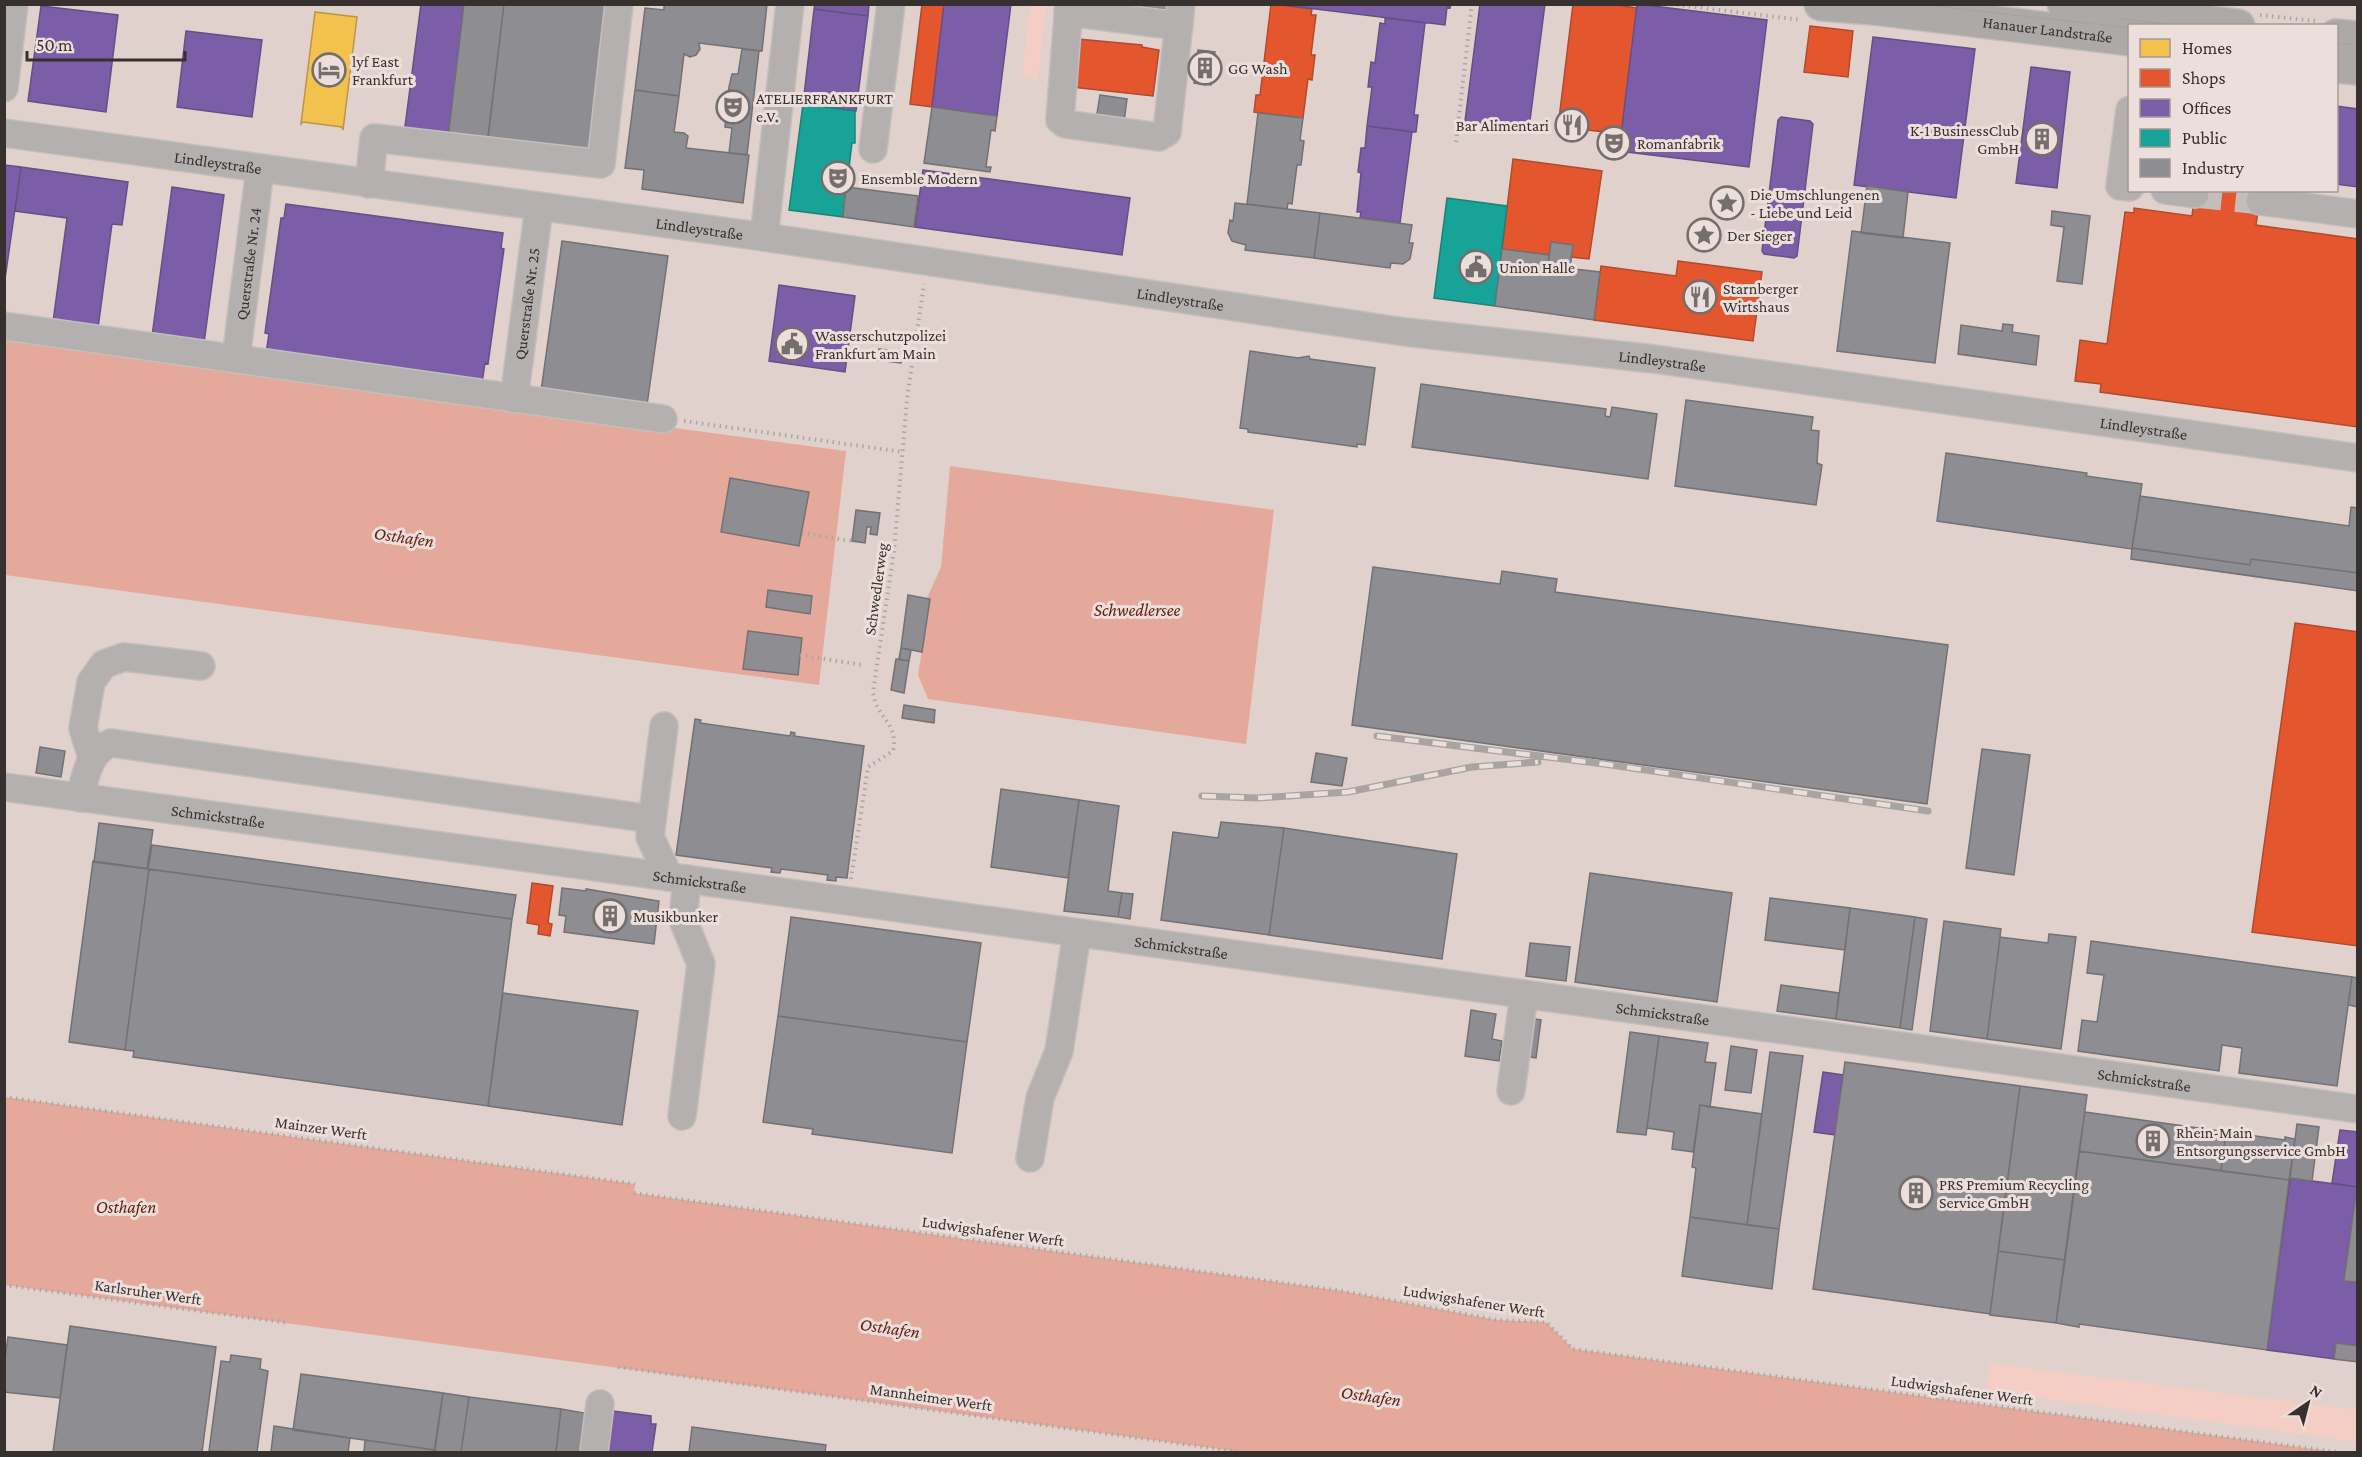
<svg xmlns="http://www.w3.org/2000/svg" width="2362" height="1457" viewBox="0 0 2362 1457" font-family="'Crimson Pro',serif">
	<rect width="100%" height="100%" fill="#e8e0de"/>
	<path fill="#e0d1cd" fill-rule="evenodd" d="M5,5h2352v1447h-2352zM2130,26h206v164h-206z"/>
	<path fill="#f4cdc4" d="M1030,5h16l-8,75 -16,-2z
		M1990,1363l367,47v32l-371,-51z"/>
	<path fill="#e4a99b" d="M5,338l841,113 -27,234 -814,-110z
		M950,466l324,44 -28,234 -318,-45 -10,-24 12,-76 -3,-1 14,-31z
		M5,1097l630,87 -1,9 708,98 155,29 49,2 27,27 763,103h-1095l-1236,-167z"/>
	<path fill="#f2c14e" stroke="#ba9645" stroke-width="1.5" d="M315,12l42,5 -14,113 -1,-3 -39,-5 -2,2z"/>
	<path fill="#e4572e" stroke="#b04b2e" stroke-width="1.5" d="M922,4h22l-12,103 -22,-3z
		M1271,4l41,5 -1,6h5l-5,40h4l-3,25 -4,-1 -5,39 -49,-6 2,-17h4z
		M1573,4h35l29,4 -17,141 -16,-2 2,-15 -48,-5z
		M1810,26l43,5 -5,46 -44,-5z
		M1078,39l64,6v2l17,3 -6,46 -81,-9z
		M1513,159l89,12 -13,88 -18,-2 2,-12 -22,-3 -2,13 -47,-6z
		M2195,190h66l-5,35 102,14v188l-258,-35 1,-8 -26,-3 5,-41 27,4 18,-132 9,1v-5l58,8z
		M1678,261l84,11 -9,69 -159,-21 7,-54 75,10z
		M2295,623l63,9v314l-106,-14z
		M532,883l21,3 -5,37 4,1 -2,12 -12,-2 1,-9 -12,-2z
		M632,911l21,2 -3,19 -21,-3z"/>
	<path fill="#7b5ea7" stroke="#665083" stroke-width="1.5" d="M421,4h43l-16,136 -44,-6z
		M815,4h54l-1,12 -54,-7z
		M944,4h67l-14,112 -65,-9z
		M1275,4h176l-1,4 -3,-1 -2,18z
		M1480,4h65l-16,124 -64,-7z
		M1637,4l130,16 -18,147 -130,-16z
		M41,6l77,9 -12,97 -78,-11z
		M814,9l54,7 -12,95 -53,-7z
		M1385,18l40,5 -11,92h4l-2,17 -49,-6 5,-39h-4l3,-25 4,1 5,-40 5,1z
		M186,31l76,9 -10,77 -75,-10z
		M1873,37l102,12 -19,149 -102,-13z
		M2031,67l39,5 -13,116 -41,-5z
		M2336,106l22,3v78l-22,-3z
		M1781,117l29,4 3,3 -16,132 -3,2 -30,-4 -2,-3 16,-131z
		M1367,126l45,6 -12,91 -40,-5 1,-6h-4l4,-39 -3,-1 3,-24h4z
		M4,165l17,2 -17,119z
		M21,167l107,15 -6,43 -10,-1 -14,104 -45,-6 14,-104 -52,-7z
		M923,170l207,28 -8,57 -207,-28z
		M172,187l52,8 -20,148 -52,-7z
		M286,204l217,29 -2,15 3,1 -16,115 -3,-1 -3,20 -216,-30 3,-19 -4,-1 16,-115h3z
		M779,285l76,11 -10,76 -76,-11z
		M1823,1072l20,3 -8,60 -21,-3z
		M2340,1130l18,2v55l-26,-4z
		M2290,1178l67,9 -13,94 14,1v64l-22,-3 -2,16 -67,-9z
		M613,1411l38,5v8h5l-4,28h-45z"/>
	<path fill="#17a398" stroke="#208078" stroke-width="1.5" d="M803,104l52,7v32h-3l-9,74 -54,-7z
		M1447,198l60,8 -12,100 -61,-8z"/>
	<path fill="#8d8d92" stroke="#737174" stroke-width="1.5" d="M464,4h40l-17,141 -39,-6z
		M504,4h113l-25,147 -104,-13z
		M664,4h103l-5,47 -63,-8 1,6 -4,6 -6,2 -6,-3 -5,42 -44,-6 10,-82 19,2z
		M1121,4h47l-1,6z
		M742,49l17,2 -12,104 -18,-2 3,-25 -7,-1 4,-40 3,-13h6z
		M1198,50l17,2 -4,33 -17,-2z
		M635,90l44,6 -5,36 10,1 4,3 -2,12 63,7 -6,48 -101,-14 2,-19 -19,-2z
		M1100,95l27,4 -4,31 -28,-4z
		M932,107l65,9 -2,15 -4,-1 -5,37h5l-1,5 -66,-9z
		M1258,113l45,5 -3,22 4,1 -3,24h-4l-5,39 -4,-1 -1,6 -40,-5z
		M1867,186l41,6 -5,46 -42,-5z
		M846,187l72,9 -4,31 -71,-10z
		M1235,203l85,10 -6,45 -69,-8 1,-5 -14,-4 -4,-8 2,-13 3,1z
		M2052,211l38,5 -8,68 -25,-3 7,-54 -13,-2z
		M1320,213l92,12 -3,18h4l-3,16 -7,5 -12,-1 -1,5 -76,-10z
		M1852,231l98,12 -15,120 -98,-12z
		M562,241l106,15 -21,149 -106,-14z
		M1551,242l22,3 -3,23 -22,-2z
		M1502,249l47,6 -1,11 52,6 -6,48 -99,-14z
		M2003,324l10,1 -1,7 27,4 -3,29 -78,-11 3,-29 41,6z
		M879,349l23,3 -1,11 -24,-3z
		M1250,351l48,7 11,-2 1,3 65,9 -10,77 -8,-1v3l-109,-15v-3l-8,-1z
		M1421,384l185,25 -1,7 5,1 2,-10 45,7 -9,65 -236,-32z
		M1686,400l127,17 -2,13 8,1 -2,32 5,2 -6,40 -141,-19z
		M1946,453l141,20 -1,3 56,8 -10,65 -195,-28z
		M730,478l79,14 -10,54 -78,-14z
		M2140,496l209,30 2,-19 7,1v65l-107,-14 -1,6 -118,-17z
		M856,510l24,3 -3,22 -7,-1 1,-7h-4l-2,16 -13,-2z
		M2132,548l118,17 1,-6 107,14v18l-227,-32z
		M1373,567l127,17 2,-13 55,8 -2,13 393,53 -21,159 -575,-79z
		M768,590l44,6 -2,18 -44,-7z
		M908,595l22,4 -8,53 -21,-4z
		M748,631l54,7 -4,37 -55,-6z
		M901,648l10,2 -2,11 -10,-2z
		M896,659l13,2 -5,32 -13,-3z
		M904,705l31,5 -1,13 -32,-5z
		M695,719l6,1 -1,3 90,13 1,-4 4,1 -1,3 70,10 -17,132 -11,-1v4l-9,-1 1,-5 -47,-6 -1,4 -9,-1 1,-4 -96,-13z
		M40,747l25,4 -4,26 -25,-4z
		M1982,749l48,6 -16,120 -48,-7z
		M1316,753l31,5 -5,28 -31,-4z
		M1001,789l78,11 -11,78 -77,-11z
		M1079,800l40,6 -11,85 14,2 -4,24 -54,-6z
		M1221,822l63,6 -15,107 -108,-15 12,-88 45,6z
		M99,823l54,7 -6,39 -53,-7z
		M1284,828l173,26 -15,105 -173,-24z
		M152,845l364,50 -4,24 -364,-50z
		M93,861l56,8 -24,181 -56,-8z
		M149,869l363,50 -24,187 -355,-49 1,-6 -9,-1z
		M1590,873l142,20 -15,109 -142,-20z
		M562,888l24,3v-2l73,12 -5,43 -90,-12 2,-16 -7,-1z
		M1122,893l11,1 -3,25 -12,-2z
		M1770,898l80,10 -5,42 -80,-10z
		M1850,908l65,9 -15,111 -64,-9z
		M791,917l190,26 -14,99 -189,-26z
		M1915,917l12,2 -15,111 -12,-2z
		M1944,921l57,8 -14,110 -57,-8z
		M2049,934l27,3 -15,112 -74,-10 13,-102 48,6z
		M2091,941l261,36 -15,109 -98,-13 3,-25 -20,-3 -3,26 -141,-20 4,-31 15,2 7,-47 -17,-2z
		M1530,943l40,4 -4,34 -40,-5z
		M2352,977l6,1v29l-10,-2z
		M1781,985l58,8 -3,26 -59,-8z
		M503,993l135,18 -16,114 -134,-19z
		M1471,1010l25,4 -4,25 10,2 -3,20 -34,-5z
		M778,1016l189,26 -15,111 -140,-19 1,-5 -50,-7z
		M1528,1018l13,2 -5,38 -13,-2z
		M1630,1032l29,4 -13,99 -29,-3z
		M1659,1036l49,7 -3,19 11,1 -6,44 -10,-2 -7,47 -21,-3 2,-17 -27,-4z
		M1731,1046l26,4 -6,43 -26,-3z
		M1770,1052l33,4 -24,173 -32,-4z
		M1845,1062l175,24 -30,228 -177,-25z
		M2020,1086l67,9 -22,165 -67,-9z
		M1700,1105l62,9 -15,111 -57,-8 6,-49 -4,-1z
		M2085,1112l141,20 -5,39 -142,-20z
		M2297,1124l22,3 -7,54 -22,-3z
		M2226,1132l59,8v-3l10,2 -6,41 -68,-9z
		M2079,1151l210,29 -22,170 -188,-26v3l-23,-4z
		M2357,1187h1v95l-14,-1z
		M1690,1217l89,12 -7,60 -90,-13z
		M1998,1251l67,9 -9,63 -66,-8z
		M70,1326l146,21 -14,105h-149z
		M8,1337l59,8 -7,53 -56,-6v-26z
		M2336,1343l22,3v16l-24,-3z
		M231,1355l30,4 -1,10 8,2 -11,81 -48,-1 12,-90 9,1z
		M301,1374l142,19 -8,57 -142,-20z
		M443,1393l26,4 -8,55h-27z
		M469,1397l92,12 -5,43h-95z
		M561,1409l29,5 -5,38h-29z
		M274,1426l76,12 -2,14h-77z
		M692,1427l134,18 -1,7h-136z
		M365,1440l70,10 -1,2h-70z"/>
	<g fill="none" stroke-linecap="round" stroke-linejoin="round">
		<path stroke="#c4bdbb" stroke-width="27" stroke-dasharray="27 14" stroke-linecap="butt" d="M2195,194l65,7"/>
		<defs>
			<g id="minor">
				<path d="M1069,4l-9,116 5,4 94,13 8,-5 14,-128"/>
				<path d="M1068,12l111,14"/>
				<path d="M4,88l10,-84"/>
				<path d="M2130,110l-10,76 10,1"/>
				<path id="s1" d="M4,133l760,104 641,95 249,27 704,99"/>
				<path d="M873,149l18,-145"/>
				<path d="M369,184l5,-46 227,26 18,-160"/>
				<path d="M2165,190l30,4"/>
				<path d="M2260,201l98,13"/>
				<path d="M764,237l26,-233"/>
				<path d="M4,326l659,93"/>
				<path id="s2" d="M236,359l24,-190"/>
				<path id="s3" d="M514,399l25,-192"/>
				<path d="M664,726l-14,111 19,40"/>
				<path d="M92,758l-9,-30 8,-46 13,-18 20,-7 77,9"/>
				<path id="s4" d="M4,787l844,114 1510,208"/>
				<path d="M80,798c5,-21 9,-47 31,-55l541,76"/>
				<path d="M1511,1091l13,-97"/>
				<path d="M682,1116l19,-152 -18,-44 4,-41"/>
				<path d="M1030,1158l10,-60 19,-47 18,-118"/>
				<path d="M594,1452l6,-48"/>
			</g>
			<g id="major">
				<path id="s5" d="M1821,4l52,4 257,31"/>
				<path d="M2064,4l174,22"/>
				<path d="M2336,36l22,2"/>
				<path d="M2336,66l22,2"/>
			</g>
		</defs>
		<use href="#minor" stroke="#c4bebc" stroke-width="30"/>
		<use href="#major" stroke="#c4bebc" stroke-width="36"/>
		<path stroke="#aaa6a6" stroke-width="4" stroke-dasharray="1.5 4.5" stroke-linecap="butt" d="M1671,4l130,16
			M2260,15l55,6
			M1456,142l16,-138
			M1611,156l1,-8
			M684,421l219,31
			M802,533l50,8
			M800,655l62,10
			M851,879l17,-112 25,-16c6,-28 -17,-33 -20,-59l21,-141 13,-152 17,-115
			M4,1097l631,87
			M634,1193l708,98 155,29 49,2 27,27 763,103
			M4,1285l285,38
			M618,1367l623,85"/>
		<use href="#minor" stroke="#b3b0af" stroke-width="27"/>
		<use href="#major" stroke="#ada9a8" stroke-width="33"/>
		<path stroke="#a7a4a2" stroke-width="1.5" d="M1916,4l214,24
			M2116,18l68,8
			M2336,43l22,2"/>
		<defs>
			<path id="rail" d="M1377,736l227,28 324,47
				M1202,796l55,2 91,-6 124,-25 66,-5"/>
		</defs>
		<use href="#rail" stroke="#a7a4a2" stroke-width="7"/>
		<use href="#rail" stroke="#ecdeda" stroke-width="4.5" stroke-dasharray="14" stroke-linecap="butt"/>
	</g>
	<defs>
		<symbol id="building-ring" viewBox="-11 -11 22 22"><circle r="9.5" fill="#ecdeda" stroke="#746e6c" stroke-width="1.5"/><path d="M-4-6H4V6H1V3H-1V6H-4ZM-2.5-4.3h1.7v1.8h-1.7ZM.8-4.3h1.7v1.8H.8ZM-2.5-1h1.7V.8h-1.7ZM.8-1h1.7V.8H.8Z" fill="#746e6c"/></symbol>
		<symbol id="hotel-ring" viewBox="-11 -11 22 22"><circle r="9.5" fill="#ecdeda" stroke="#746e6c" stroke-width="1.5"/><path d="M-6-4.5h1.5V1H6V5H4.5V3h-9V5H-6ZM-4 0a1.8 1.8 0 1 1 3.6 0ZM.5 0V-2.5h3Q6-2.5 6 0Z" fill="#746e6c"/></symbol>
		<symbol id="theatre-ring" viewBox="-11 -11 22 22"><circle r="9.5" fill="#ecdeda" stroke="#746e6c" stroke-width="1.5"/><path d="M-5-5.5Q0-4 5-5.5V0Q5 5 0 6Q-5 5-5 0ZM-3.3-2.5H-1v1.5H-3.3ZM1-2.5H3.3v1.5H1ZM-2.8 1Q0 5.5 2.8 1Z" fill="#746e6c"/></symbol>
		<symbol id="restaurant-ring" viewBox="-11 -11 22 22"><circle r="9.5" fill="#ecdeda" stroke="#746e6c" stroke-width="1.5"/><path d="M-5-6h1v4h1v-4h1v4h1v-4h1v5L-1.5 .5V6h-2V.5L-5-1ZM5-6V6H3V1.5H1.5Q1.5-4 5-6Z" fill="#746e6c"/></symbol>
		<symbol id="sight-ring" viewBox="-11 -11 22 22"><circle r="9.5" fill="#ecdeda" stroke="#746e6c" stroke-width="1.5"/><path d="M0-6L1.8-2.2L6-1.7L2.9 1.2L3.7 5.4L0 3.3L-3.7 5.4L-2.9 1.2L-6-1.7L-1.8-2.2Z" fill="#746e6c"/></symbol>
		<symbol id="civic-ring" viewBox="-11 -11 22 22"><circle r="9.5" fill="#ecdeda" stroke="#746e6c" stroke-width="1.5"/><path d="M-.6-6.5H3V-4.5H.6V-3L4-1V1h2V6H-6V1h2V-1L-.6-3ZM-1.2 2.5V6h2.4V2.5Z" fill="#746e6c"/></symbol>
	</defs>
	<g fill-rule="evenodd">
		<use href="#building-ring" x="1186" y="49" width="38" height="38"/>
		<use href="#hotel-ring" x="310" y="51" width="38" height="38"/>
		<use href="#theatre-ring" x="714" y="88" width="38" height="38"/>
		<use href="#restaurant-ring" x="1553" y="106" width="38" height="38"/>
		<use href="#building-ring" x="2023" y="120" width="38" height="38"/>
		<use href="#theatre-ring" x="1595" y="124" width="38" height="38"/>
		<use href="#theatre-ring" x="819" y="159" width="38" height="38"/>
		<use href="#sight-ring" x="1708" y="184" width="38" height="38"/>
		<use href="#sight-ring" x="1685" y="216" width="38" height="38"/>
		<use href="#civic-ring" x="1457" y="248" width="38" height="38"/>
		<use href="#restaurant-ring" x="1681" y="278" width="38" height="38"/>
		<use href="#civic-ring" x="773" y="325" width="38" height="38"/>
		<use href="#building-ring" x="591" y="897" width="38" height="38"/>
		<use href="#building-ring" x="2134" y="1122" width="38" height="38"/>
		<use href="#building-ring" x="1897" y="1174" width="38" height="38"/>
	</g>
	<g text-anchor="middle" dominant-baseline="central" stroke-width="6" stroke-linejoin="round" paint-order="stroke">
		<g font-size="16" fill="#36302f" stroke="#ecdeda">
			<text stroke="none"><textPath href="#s5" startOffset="228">Hanauer Landstraße</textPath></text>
			<text stroke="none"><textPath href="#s1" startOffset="216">Lindleystraße</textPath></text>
			<text stroke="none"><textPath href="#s1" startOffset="702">Lindleystraße</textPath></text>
			<text stroke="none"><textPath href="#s2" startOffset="96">Querstraße Nr. 24</textPath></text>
			<text stroke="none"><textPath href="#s1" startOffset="1188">Lindleystraße</textPath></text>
			<text stroke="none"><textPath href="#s3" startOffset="96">Querstraße Nr. 25</textPath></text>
			<text stroke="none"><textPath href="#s1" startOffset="1674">Lindleystraße</textPath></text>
			<text stroke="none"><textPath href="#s1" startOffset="2160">Lindleystraße</textPath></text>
			<text transform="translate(876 589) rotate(-82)">Schwedlerweg</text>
			<text stroke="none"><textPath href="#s4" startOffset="216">Schmickstraße</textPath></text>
			<text stroke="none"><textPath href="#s4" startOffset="702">Schmickstraße</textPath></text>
			<text stroke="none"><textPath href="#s4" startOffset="1188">Schmickstraße</textPath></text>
			<text stroke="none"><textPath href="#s4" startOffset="1674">Schmickstraße</textPath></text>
			<text stroke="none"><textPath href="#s4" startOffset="2160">Schmickstraße</textPath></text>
			<text transform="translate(321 1128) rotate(8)">Mainzer Werft</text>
			<text transform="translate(993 1231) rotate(8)">Ludwigshafener Werft</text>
			<text transform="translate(148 1292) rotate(8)">Karlsruher Werft</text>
			<text transform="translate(1474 1301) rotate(9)">Ludwigshafener Werft</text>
			<text transform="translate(1962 1390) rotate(8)">Ludwigshafener Werft</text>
			<text transform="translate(931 1397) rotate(8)">Mannheimer Werft</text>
		</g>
		<g font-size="16" fill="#36302f" stroke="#ecdeda" text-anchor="start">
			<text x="352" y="61">lyf East<tspan x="352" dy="18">Frankfurt</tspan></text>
			<text x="1228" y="68">GG Wash</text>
			<text x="756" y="98">ATELIERFRANKFURT<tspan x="756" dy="18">e.V.</tspan></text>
			<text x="1549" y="125" text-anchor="end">Bar Alimentari</text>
			<text x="2019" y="130" text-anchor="end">K-1 BusinessClub<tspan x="2019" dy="18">GmbH</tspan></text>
			<text x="1637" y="143">Romanfabrik</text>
			<text x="861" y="178">Ensemble Modern</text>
			<text x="1750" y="194">Die Umschlungenen<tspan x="1750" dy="18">- Liebe und Leid</tspan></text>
			<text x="1727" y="235">Der Sieger</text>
			<text x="1499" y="267">Union Halle</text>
			<text x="1723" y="288">Starnberger<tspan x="1723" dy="18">Wirtshaus</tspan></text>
			<text x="815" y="335">Wasserschutzpolizei<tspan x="815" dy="18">Frankfurt am Main</tspan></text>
			<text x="633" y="916">Musikbunker</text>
			<text x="2176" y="1132">Rhein-Main<tspan x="2176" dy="18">Entsorgungsservice GmbH</tspan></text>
			<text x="1939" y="1184">PRS Premium Recycling<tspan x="1939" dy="18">Service GmbH</tspan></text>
		</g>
		<g font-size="18" font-style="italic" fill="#682111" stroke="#ecdeda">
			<text transform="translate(404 537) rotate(8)">Osthafen</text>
			<text x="1137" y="610">Schwedlersee</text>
			<text x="126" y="1207">Osthafen</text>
			<text transform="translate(890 1328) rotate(8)">Osthafen</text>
			<text transform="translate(1371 1396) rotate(8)">Osthafen</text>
		</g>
	</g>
	<rect width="2362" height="1457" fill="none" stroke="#36302f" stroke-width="12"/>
	<rect x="2128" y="24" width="210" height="168" fill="#ecdeda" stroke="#a39896" stroke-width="1.5"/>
	<rect x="2140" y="39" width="30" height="18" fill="#f2c14e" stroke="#a39896" stroke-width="1.5"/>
	<text x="2182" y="54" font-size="18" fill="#36302f">Homes</text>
	<rect x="2140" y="69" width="30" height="18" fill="#e4572e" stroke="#a39896" stroke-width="1.5"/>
	<text x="2182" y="84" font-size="18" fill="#36302f">Shops</text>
	<rect x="2140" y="99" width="30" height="18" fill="#7b5ea7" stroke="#a39896" stroke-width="1.5"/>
	<text x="2182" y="114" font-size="18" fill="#36302f">Offices</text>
	<rect x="2140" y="129" width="30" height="18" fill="#17a398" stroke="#a39896" stroke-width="1.5"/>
	<text x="2182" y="144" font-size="18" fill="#36302f">Public</text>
	<rect x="2140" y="159" width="30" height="18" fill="#8d8d92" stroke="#a39896" stroke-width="1.5"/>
	<text x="2182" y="174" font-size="18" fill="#36302f">Industry</text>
	<g transform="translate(2308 1403) rotate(35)" stroke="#ecdeda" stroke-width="4.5" paint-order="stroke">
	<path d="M0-4.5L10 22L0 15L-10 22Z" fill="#36302f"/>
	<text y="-9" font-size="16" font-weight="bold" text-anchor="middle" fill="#36302f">N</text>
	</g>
	<path d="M27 51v9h158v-9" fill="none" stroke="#36302f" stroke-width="3"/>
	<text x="36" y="51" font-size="18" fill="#36302f" stroke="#ecdeda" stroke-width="4.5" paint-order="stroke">50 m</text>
</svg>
